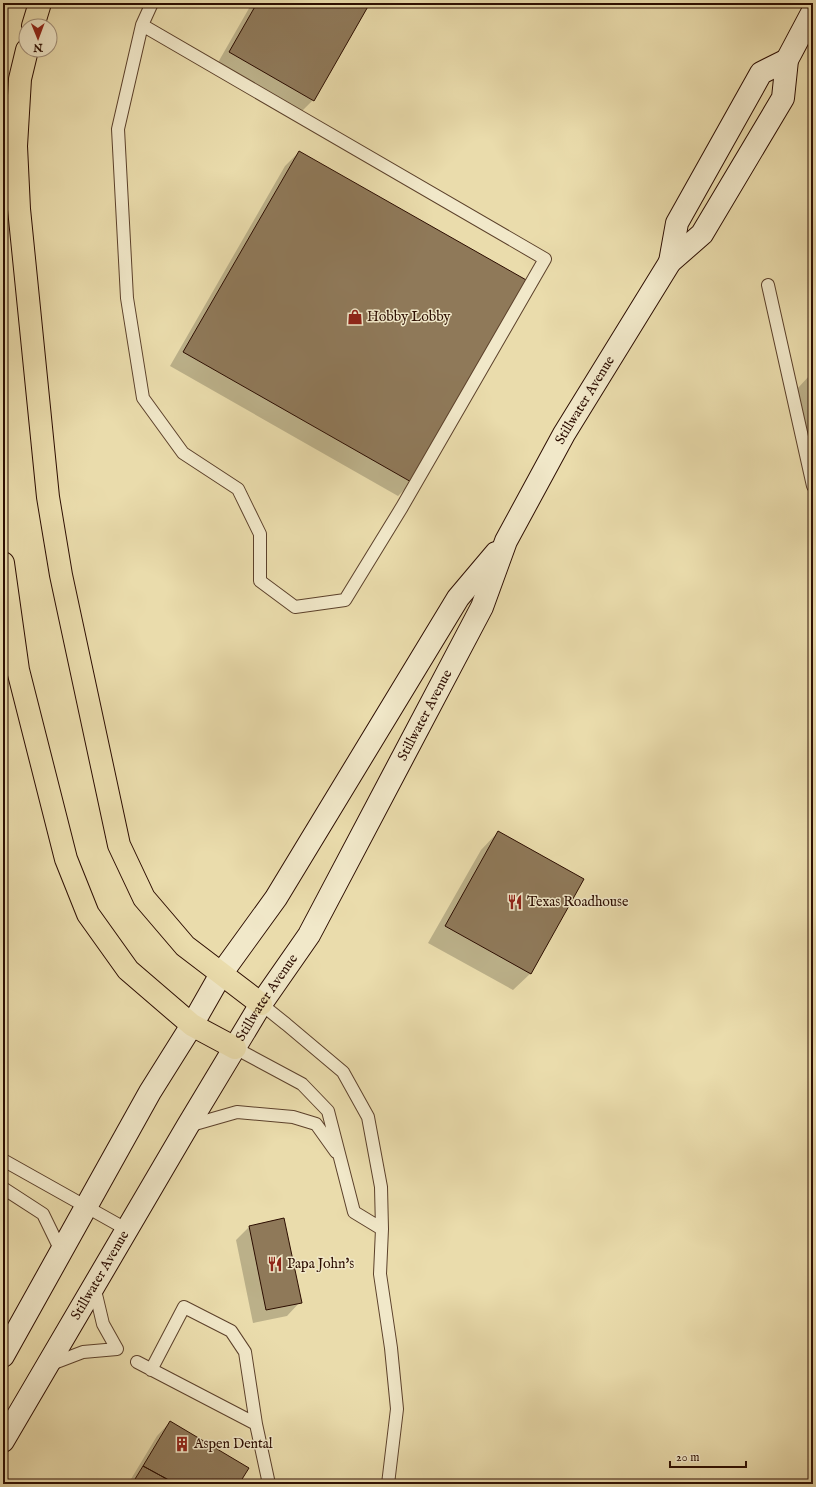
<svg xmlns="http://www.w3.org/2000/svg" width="816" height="1487" viewBox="0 0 816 1487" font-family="'IM FELL English',serif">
	<rect width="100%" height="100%" fill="#eadcac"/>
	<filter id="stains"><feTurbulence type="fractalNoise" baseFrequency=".005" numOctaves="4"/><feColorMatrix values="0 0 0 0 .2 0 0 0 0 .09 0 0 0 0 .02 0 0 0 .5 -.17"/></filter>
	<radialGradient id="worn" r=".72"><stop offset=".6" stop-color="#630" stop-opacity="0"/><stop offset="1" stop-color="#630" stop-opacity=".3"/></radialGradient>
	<path fill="#0003" d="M252,3h116l-55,97 -14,14 -83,-48z
		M299,152l113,330 -14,14 -228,-130 115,-200z
		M810,375h3v89l-16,-75z
		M498,832l33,141 -18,17 -85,-47 53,-93z
		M250,1226l50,76 -13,14 -34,7 -17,-83z
		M170,1422l68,62h-110l29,-48z"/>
	<path fill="#8f7959" stroke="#2c0d00" d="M257,3h113l-56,98 -85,-49z
		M299,151l229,130 -115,202 -230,-131z
		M498,831l86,48 -53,95 -86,-48z
		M284,1218l18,85 -36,7 -17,-84z
		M170,1421l79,47 -10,16h-63l-33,-18z
		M143,1466l33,18h-44z"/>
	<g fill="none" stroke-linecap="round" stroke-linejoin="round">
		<defs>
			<path id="service" d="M142,25l403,234 -143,248 -57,93 -50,7 -35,-26v-47l-22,-45 -55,-36 -40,-55 -16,-100 -9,-169 24,-104 10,-22
				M768,285l45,201
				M261,1004l25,20 57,48 25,45 13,70 1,42 -2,45 11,74 6,61 -9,75
				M235,1048l67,36 26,27 26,101 28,17
				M188,1126l49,-14 56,5 23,7 20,28
				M3,1160l123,69
				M3,1188l40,26 18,37
				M137,1362l119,62 13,60
				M49,1365l34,-13 34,-3 -14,-25 -9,-38
				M151,1370l33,-63 47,24 14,21 11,72"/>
			<g id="secondary">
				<path d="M670,262l7,-39 84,-150 26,-13"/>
				<path d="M3,1356l147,-264 42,-67 29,-51 55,-76 182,-300 38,-45"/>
				<path id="s1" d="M3,1441l184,-314 74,-123 48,-69 173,-328 24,-66 58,-107 106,-172 32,-28 81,-136 4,-38 26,-49"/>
			</g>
			<path id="motorway" d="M33,26l7,-23
				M27,50l-7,29 -4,67 3,63 29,288 13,78 58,270 25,53 41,48 76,58
				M3,563l15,107 48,189 22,55 40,56 64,55 43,23"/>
		</defs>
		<use href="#service" stroke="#5c412b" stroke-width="14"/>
		<use href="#secondary" stroke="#2c0d00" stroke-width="24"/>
		<use href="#motorway" stroke="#2c0d00" stroke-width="24"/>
		<use href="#service" stroke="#f1e8c9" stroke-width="12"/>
		<use href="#secondary" stroke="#f1e8c9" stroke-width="22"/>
		<use href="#motorway" stroke="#eadcac" stroke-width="22"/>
	</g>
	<defs>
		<symbol id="shop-bare" viewBox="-9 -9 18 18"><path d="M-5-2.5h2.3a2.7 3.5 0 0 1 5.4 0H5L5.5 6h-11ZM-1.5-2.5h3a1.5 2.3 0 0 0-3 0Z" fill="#8f2418" stroke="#f1e8c9" stroke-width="2.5" paint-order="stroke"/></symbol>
		<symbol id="restaurant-bare" viewBox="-9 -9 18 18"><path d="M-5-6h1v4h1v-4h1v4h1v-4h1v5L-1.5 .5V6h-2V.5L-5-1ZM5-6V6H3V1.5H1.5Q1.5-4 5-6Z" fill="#8f2418" stroke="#f1e8c9" stroke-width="2.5" paint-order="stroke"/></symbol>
		<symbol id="building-bare" viewBox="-9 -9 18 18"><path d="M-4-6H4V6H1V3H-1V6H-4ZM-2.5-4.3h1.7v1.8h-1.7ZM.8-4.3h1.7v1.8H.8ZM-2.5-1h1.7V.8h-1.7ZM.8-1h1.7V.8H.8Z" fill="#8f2418" stroke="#f1e8c9" stroke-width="2.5" paint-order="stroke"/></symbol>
	</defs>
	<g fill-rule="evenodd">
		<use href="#shop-bare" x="344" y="306" width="22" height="22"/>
		<use href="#restaurant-bare" x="504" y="891" width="22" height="22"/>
		<use href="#restaurant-bare" x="264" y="1253" width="22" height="22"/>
		<use href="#building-bare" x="171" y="1433" width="22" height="22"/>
	</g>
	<g text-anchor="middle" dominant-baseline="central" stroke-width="3" stroke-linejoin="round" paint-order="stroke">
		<g font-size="14" fill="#2c0d00" stroke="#f1e8c9" text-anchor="start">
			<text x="367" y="317">Hobby Lobby</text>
			<text x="527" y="902">Texas Roadhouse</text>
			<text x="287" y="1264">Papa John's</text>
			<text x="194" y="1444">Aspen Dental</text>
		</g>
		<g font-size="14" fill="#2c0d00" stroke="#f1e8c9">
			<text stroke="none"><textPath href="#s1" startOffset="1194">Stillwater Avenue</textPath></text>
			<text stroke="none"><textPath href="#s1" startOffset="840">Stillwater Avenue</textPath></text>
			<text stroke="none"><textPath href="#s1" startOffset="516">Stillwater Avenue</textPath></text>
			<text stroke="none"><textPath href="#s1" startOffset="192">Stillwater Avenue</textPath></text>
		</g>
	</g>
	<rect width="816" height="1487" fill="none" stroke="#eadcac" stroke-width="16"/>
	<rect x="4" y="4" width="808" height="1479" fill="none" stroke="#2c0d00" stroke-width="2"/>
	<rect x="8" y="8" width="800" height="1471" fill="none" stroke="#2c0d00"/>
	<g transform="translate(38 38) rotate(179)"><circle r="19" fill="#f1e8c9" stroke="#a29079"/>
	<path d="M0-3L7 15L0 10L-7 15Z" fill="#8f2418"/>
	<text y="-6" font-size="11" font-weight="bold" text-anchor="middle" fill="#2c0d00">N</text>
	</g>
	<path d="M670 1461v6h76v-6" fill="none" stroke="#2c0d00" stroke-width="2"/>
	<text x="676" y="1461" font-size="12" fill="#2c0d00" stroke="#f1e8c9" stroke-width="3" paint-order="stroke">20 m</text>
	<rect width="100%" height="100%" filter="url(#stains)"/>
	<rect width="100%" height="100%" fill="url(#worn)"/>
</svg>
